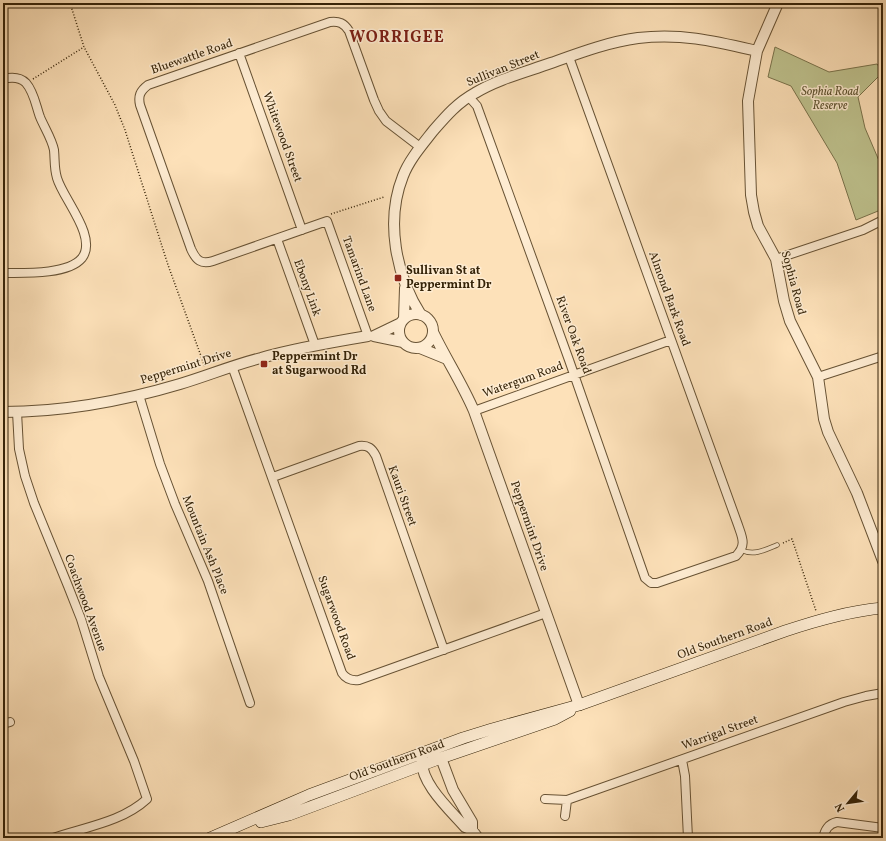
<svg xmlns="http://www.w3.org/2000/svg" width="886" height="841" viewBox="0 0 886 841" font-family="Vollkorn,serif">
	<rect width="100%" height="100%" fill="#fde1b9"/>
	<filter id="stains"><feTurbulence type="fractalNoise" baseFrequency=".005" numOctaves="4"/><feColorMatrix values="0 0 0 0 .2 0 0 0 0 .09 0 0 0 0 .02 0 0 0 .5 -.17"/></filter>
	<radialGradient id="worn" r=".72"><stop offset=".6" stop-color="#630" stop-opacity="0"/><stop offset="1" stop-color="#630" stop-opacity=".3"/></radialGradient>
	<path fill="#bfc38f" stroke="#7a734c" d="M775,47l54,25 48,-8 6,8 -25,25 7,31 18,42v39l-27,11 -19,-57 -46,-77 -23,-9z"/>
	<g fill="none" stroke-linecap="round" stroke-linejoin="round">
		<defs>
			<path id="service" d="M741,550c13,6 24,0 36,-5"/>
			<path id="minor" d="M239,53l63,177
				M3,79c8,-2 17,-2 23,4 8,9 10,23 14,34 4,10 12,22 14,33 1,10 0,18 3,28 6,21 41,59 25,80 -14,17 -59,15 -79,15
				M469,97l8,9 92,254 76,218 6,5h6l79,-27c11,-11 6,-19 2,-31l-169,-468
				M277,239l38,106
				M776,259l87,-29 20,-10
				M373,336h-5l-41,-115 -114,40c-12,4 -17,-1 -22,-12l-51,-144c-2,-9 0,-14 8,-20l182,-63c9,-1 14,1 19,9l25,69 5,11 7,10 34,26
				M232,366l110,307c4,6 9,8 17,7l187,-67
				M818,377l65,-21
				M139,395l21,69 15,40 33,77 42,122
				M474,411l197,-71
				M17,412l2,37 6,27 9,27 34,83 13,33 18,58 35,84 13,38c-25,23 -62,28 -94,39
				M273,477l86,-31c9,-1 13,2 17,10l68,194
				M3,724l7,-2
				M682,760l3,16 3,62
				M545,799l22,1 277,-98 22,-6 17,-3
				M565,816l2,-16
				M823,838c2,-8 5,-14 14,-16l46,6"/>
			<path id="tertiary" d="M778,3l-21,48 -9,50 3,94 3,17 4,14 18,33 8,42 6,20 28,56 6,42 4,13 29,61 26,68
				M399 331a17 17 0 1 1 34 0a17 17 0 1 1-34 0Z
				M421,315c-25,-39 -36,-94 -18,-139 6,-16 19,-31 30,-45 13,-15 24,-28 42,-38 23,-14 51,-21 76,-30 28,-10 57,-21 87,-25 44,-5 76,3 119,13
				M404,319l1,-31
				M433,332c13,27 29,51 41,79l105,294
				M374,336l29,6
				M374,336l27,-13
				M420,348l27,11
				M3,412c59,0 120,-11 177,-28 27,-8 53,-19 81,-26 35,-10 71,-16 107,-22
				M433,756l8,2 12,32 19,32v8
				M422,758c-3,24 28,52 43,69l7,3 6,8"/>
			<path id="secondary" d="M261,822l28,-7 152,-57 114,-39 15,-8
				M210,838l99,-43 154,-57 29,-9 87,-24 206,-74c33,-11 64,-20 98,-23"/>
		</defs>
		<use href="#service" stroke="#675234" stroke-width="5.5"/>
		<use href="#minor" stroke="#675234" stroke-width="10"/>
		<use href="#tertiary" stroke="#675234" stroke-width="12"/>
		<use href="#secondary" stroke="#352308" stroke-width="12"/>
		<path stroke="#352308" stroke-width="1.5" stroke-dasharray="1 2" stroke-linecap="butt" d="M70,3l14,44 31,58 10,25 43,135 37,102
			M33,79l51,-32
			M331,214l53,-17
			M783,543l9,-4 24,72"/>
		<use href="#service" stroke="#feecd2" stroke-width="4"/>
		<use href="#minor" stroke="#feecd2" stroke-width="8"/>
		<use href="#tertiary" stroke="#feecd2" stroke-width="10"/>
		<use href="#secondary" stroke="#feecd2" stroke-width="11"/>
	</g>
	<g fill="#8f2418" stroke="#feecd2" stroke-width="1.5">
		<rect x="394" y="274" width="8" height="8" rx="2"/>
		<rect x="260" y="360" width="8" height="8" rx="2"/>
	</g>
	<g text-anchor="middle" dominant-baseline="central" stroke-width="3" stroke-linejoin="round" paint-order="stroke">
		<g font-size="12" fill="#352308" stroke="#feecd2">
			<text transform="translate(192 57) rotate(-19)">Bluewattle Road</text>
			<text transform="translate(503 69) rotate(-22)">Sullivan Street</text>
			<text transform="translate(282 137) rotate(70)">Whitewood Street</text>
			<text transform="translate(359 274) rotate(70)">Tamarind Lane</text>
			<text transform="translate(793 283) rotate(75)">Sophia Road</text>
			<text transform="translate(307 288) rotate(70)">Ebony Link</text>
			<text transform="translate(669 299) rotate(70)">Almond Bark Road</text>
			<text transform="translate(573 335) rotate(70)">River Oak Road</text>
			<text transform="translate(186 367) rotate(-17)">Peppermint Drive</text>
			<text transform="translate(523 380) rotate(-20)">Watergum Road</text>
			<text transform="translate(402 496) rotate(70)">Kauri Street</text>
			<text transform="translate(529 526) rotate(71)">Peppermint Drive</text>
			<text transform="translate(205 545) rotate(68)">Mountain Ash Place</text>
			<text transform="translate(85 603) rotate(70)">Coachwood Avenue</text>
			<text transform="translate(336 618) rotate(70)">Sugarwood Road</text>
			<text transform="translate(725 639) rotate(-20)">Old Southern Road</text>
			<text transform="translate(720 733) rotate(-20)">Warrigal Street</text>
			<text transform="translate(397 761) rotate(-20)">Old Southern Road</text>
		</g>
		<g font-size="12" font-style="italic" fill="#5e5330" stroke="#feecd2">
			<text x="830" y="92">Sophia Road<tspan x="830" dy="14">Reserve</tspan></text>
		</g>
		<g font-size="12" font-weight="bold" fill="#352308" stroke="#feecd2" text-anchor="start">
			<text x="406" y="271">Sullivan St at<tspan x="406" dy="14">Peppermint Dr</tspan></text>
			<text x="272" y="357">Peppermint Dr<tspan x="272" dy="14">at Sugarwood Rd</tspan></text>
		</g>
		<g font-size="16" font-weight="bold" letter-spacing="1" fill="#7a1f14" stroke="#feecd2">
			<text x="397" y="38">WORRIGEE</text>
		</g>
	</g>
	<rect width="886" height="841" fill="none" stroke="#fde1b9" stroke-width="16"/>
	<rect x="4" y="4" width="878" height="833" fill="none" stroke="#352308" stroke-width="2"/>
	<rect x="8" y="8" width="870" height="825" fill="none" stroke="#352308"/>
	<g transform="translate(848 803) rotate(241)" stroke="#feecd2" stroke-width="3" paint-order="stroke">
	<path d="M0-3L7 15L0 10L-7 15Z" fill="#352308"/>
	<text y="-6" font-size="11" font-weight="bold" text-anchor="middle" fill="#352308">N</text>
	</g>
	<rect width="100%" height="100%" filter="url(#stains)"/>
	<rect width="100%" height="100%" fill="url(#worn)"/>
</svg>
